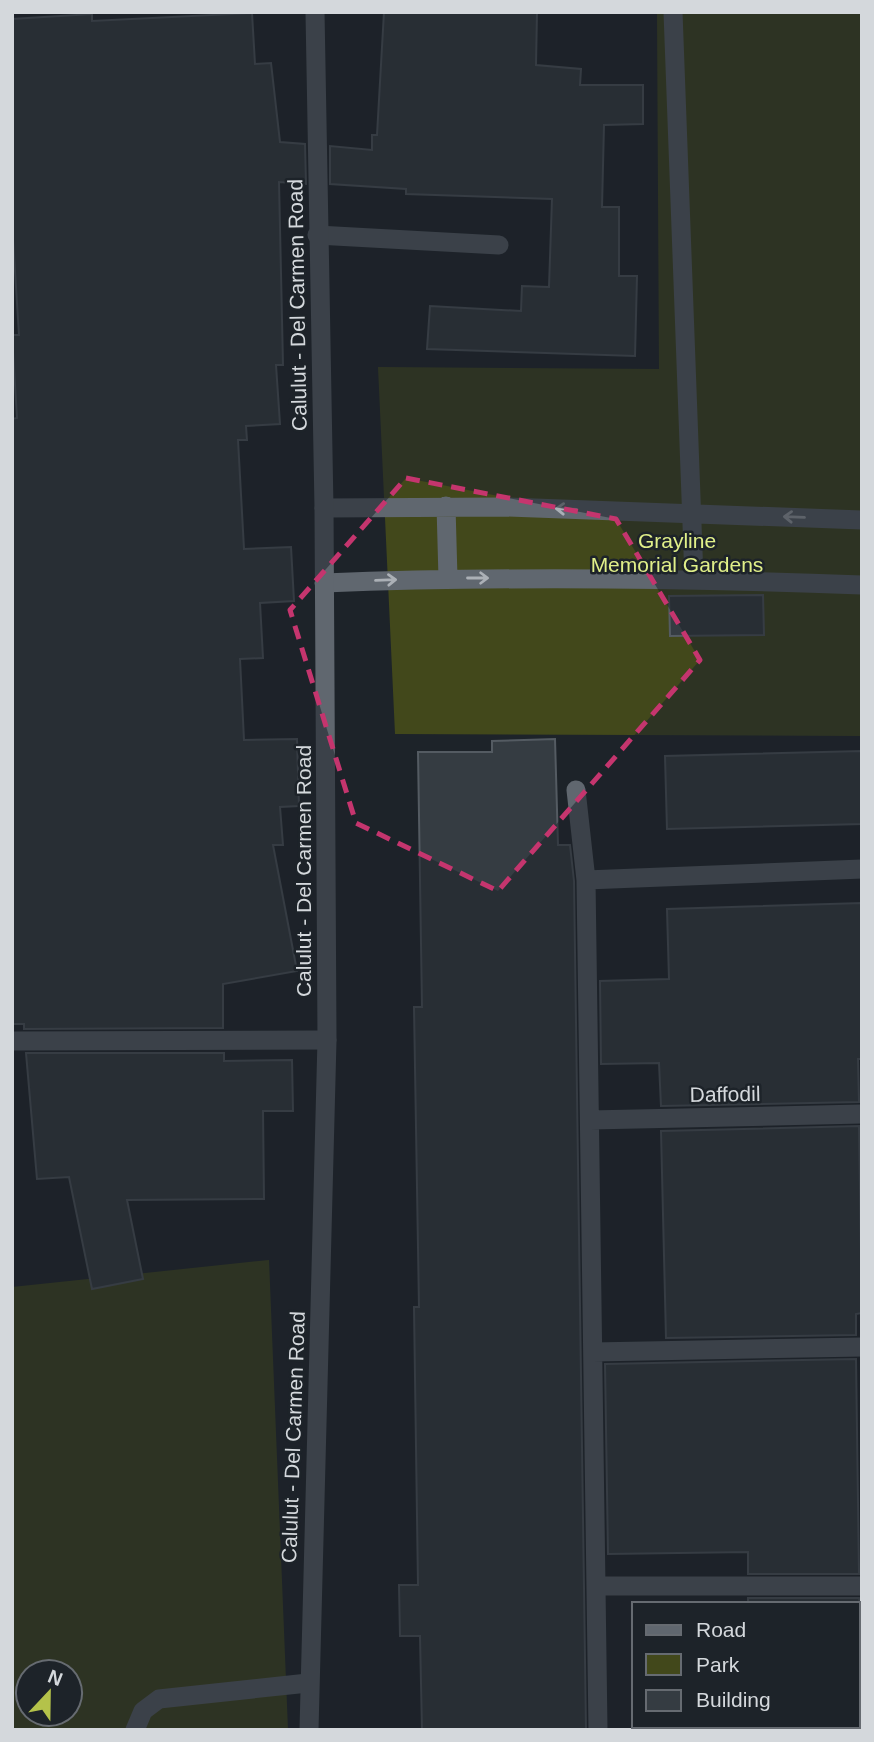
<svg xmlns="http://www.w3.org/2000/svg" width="874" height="1742" viewBox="0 0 874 1742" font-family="Helvetica,sans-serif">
	<rect width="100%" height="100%" fill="#1d2329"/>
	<path fill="#42481b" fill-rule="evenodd" d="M657,12h205v724l-467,-2 -17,-367 281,2z
		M269,1260l19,470h-276v-443zM28,1672h42v42h-42z"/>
	<path fill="#353c42" stroke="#545b62" stroke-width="2" d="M384,12h153l-1,53 45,4 -1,16h63v39l-39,1 -2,82h17v69h18l-2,80 -208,-7 3,-43 91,5 1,-25 27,1 3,-88 -146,-5v-5l-76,-5v-38l42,4v-15h5z
		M252,13l3,51 16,-1 9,79 25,2 1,40 -27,-2 4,183h-7l4,59 -34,2 1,14h-9l6,109 47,-2 3,54 -34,2 3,55 -23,1 4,81 53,-1 2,67 -19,1 3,38h-10l24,126 -74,13v44l-199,1v-5h-12v-605l5,-1 -5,-83h7l-7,-112v-204l80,-5v7z
		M763,595l1,40 -94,1 -1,-40z
		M555,739l3,106h12l4,36 12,849h-164l-2,-94h-20l-1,-51h19l-4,-278h5l-5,-300h8l-4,-255h74v-11z
		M862,751v73l-195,5 -2,-73z
		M862,903v156h-4l1,43 -198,4 -2,-43 -58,1 -1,-83 69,-2 -2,-70z
		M26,1053h198v8l68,-1 1,51h-30l1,88 -137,1 16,79 -51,10 -23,-112 -32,2z
		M859,1126l3,187 -6,1v21l-190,3 -5,-207z
		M856,1359l3,215h-111v-22l-140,2 -3,-190z
		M748,1598h111l1,6h-112z"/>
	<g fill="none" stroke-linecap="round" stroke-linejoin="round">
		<path stroke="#60676f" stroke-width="19" d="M673,12l21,566
			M446,506l2,72
			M324,508l181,-1 357,13
			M324,583c180,-7 358,-5 538,2
			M135,1730l8,-19 16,-12 149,-16"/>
		<path stroke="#60676f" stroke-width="19" d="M317,235l182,10
			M576,790l10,90 12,850
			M586,880l276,-11
			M590,1120l272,-6
			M593,1352l269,-5
			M596,1586h266"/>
		<path stroke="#60676f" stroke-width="19" d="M12,1041l315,-1"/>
		<path stroke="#60676f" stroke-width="19" d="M309,1730l18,-690 -3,-532 -9,-496"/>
	</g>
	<defs><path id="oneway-shaft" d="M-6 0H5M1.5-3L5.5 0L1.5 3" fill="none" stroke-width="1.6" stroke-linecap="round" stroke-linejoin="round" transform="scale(1.75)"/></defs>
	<g stroke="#abb0b6">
		<use href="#oneway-shaft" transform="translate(566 509) rotate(-178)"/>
		<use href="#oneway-shaft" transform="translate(794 517) rotate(-178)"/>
		<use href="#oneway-shaft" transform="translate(478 578)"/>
		<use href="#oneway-shaft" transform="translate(386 580) rotate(-2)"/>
	</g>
	<path d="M0 0H874V1742H0ZM406,478l210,41 84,141 -202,231 -142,-68 -66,-213z" fill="#1d2329" fill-opacity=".55" fill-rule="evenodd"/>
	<path fill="none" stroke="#c5356e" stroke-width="5" stroke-dasharray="14 9" stroke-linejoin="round" d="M406,478l210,41 84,141 -202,231 -142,-68 -66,-213z"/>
	<g text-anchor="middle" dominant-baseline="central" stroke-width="5" stroke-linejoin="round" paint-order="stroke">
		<g font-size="21" fill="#d4d8dc" stroke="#1d2329">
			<text transform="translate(297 305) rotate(-91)">Calulut - Del Carmen Road</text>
			<text transform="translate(303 871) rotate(-90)">Calulut - Del Carmen Road</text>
			<text transform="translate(725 1094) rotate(-1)">Daffodil</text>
			<text transform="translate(293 1437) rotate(-88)">Calulut - Del Carmen Road</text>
		</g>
		<g font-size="21" fill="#e0ef89" stroke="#1d2329">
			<text x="677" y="540">Grayline<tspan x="677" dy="24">Memorial Gardens</tspan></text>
		</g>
	</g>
	<rect width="874" height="1742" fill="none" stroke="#d4d8dc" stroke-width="28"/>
	<rect x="632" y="1602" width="228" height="126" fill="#1d2329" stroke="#666b71" stroke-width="2"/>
	<rect x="646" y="1625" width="35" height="10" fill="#60676f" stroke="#666b71" stroke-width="2"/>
	<text x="696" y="1637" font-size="21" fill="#d4d8dc">Road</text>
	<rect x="646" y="1654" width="35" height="21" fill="#42481b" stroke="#666b71" stroke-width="2"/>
	<text x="696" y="1672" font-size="21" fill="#d4d8dc">Park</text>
	<rect x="646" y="1690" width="35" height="21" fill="#353c42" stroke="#666b71" stroke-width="2"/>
	<text x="696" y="1707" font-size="21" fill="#d4d8dc">Building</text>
	<g transform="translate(49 1693) rotate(22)"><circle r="33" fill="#1d2329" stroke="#666b71" stroke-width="2"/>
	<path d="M0-5L12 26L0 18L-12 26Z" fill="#b4c24a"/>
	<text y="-10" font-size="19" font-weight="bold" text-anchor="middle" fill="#d4d8dc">N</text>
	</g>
</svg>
